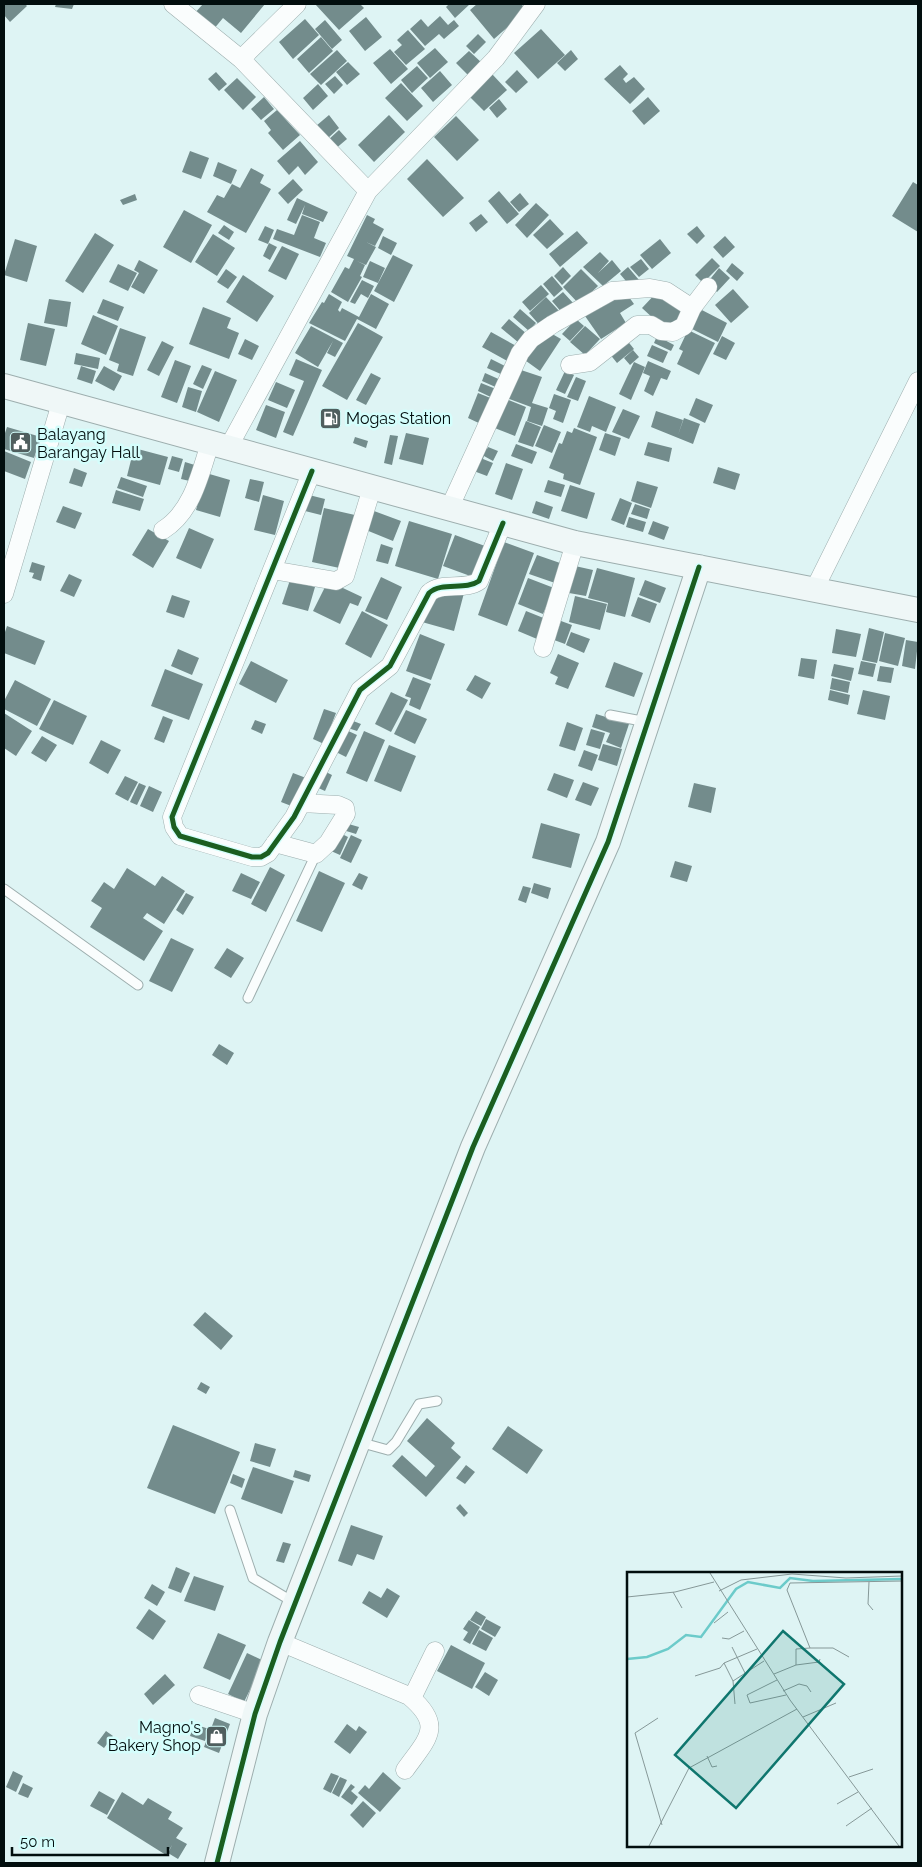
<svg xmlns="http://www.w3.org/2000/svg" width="922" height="1867" viewBox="0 0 922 1867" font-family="Raleway,sans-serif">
	<rect width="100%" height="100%" fill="#def4f4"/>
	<path fill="#738c8c" d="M4,4h21l2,2 -17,16 -6,-7z
		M56,4h18l-2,5 -17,-2z
		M203,4h62l-24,29 -18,-15 -10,12 -19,-16z
		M315,4h45l4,4 -25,22z
		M449,4h21l-15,14 -9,-11z
		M477,4h44l6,6 -33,29 -24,-29z
		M440,16l8,9 6,-5 5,6 -15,13 -5,-5 -14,12 -15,-17 11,-10 7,8z
		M366,17l16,20 -17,14 -16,-20z
		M305,19l14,16 -26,24 -14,-17z
		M325,20l17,20 -10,9 -17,-20z
		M541,29l24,26 -27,24 -24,-26z
		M408,30l17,19 -19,16 -12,-13 8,-7 -5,-5z
		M478,34l8,8 -12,12 -8,-8z
		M321,37l12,14 -24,22 -12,-14z
		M435,48l13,14 -18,16 -13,-15z
		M390,49l18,20 -17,15 -18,-21z
		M337,50l10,11 -26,24 -11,-11z
		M571,50l7,9 -13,12 -8,-8z
		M469,51l13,12 -13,13 -13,-13z
		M348,62l12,12 -13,11 -11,-13z
		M620,65l8,9 -5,5 3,4 8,-6 11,12 -15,15 -26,-25z
		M417,66l11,12 -16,15 -11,-13z
		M517,70l11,12 -12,11 -11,-11z
		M440,71l12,14 -19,17 -12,-14z
		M216,72l11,12 -8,7 -11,-12z
		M492,74l15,16 -23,21 -15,-15z
		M335,76l8,9 -9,9 -9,-10z
		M237,78l19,19 -13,13 -19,-20z
		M401,83l22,23 -16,15 -22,-23z
		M318,84l10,12 -15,14 -10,-12z
		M264,97l10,12 -13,11 -10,-11z
		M648,97l12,14 -16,14 -12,-14z
		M499,99l8,10 -10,9 -8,-10z
		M277,110l23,25 -17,15 -15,-17 3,-3 -7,-9z
		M329,115l10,13 -12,11 -11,-13z
		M389,115l16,17 -31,30 -16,-17z
		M456,116l23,24 -22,21 -23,-24z
		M339,130l8,9 -13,11 -7,-9z
		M300,141l18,21 -13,13 -7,-9 -9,9 -12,-14z
		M190,151l19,7 -8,21 -19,-7z
		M427,159l37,39 -21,19 -36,-38z
		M218,162l19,8 -6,14 -18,-8z
		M251,168l13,7 -4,8 11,6 -25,44 -39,-21 10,-17 7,3 8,-14 8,4z
		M293,179l10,11 -15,14 -10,-11z
		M913,182l5,3v47l-26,-16z
		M499,191l20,23 -12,10 -19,-23z
		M520,193l9,11 -10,8 -9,-10z
		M135,194l2,6 -14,5 -3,-5z
		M297,198l31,14 -5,10 -21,-8 3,-9 -9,19 -9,-4z
		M536,203l13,12 -22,23 -12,-13z
		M184,210l28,15 -21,38 -28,-16z
		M481,214l7,8 -12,10 -7,-9z
		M302,215l18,7 -6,16 12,5 -6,14 -47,-18 4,-10 17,6z
		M367,215l8,4 -2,4 11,6 -9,17 -9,-4 10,5 -10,18 -9,-4 8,4 -5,11 2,1 -14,25 -17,-10 14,-25 4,2 5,-10 -7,-3z
		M550,219l14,15 -17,15 -14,-14z
		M224,225l10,7 -5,8 -11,-7z
		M265,226l9,4 -6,14 -10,-4z
		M697,226l8,10 -8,8 -10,-10z
		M577,231l11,12 -28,24 -11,-13z
		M95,233l19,12 -31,48 -18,-12z
		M213,234l22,14 -18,28 -22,-14z
		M383,236l14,7 -6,12 -13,-7z
		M725,236l10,11 -12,11 -10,-11z
		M15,239l22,7 -10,36 -23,-7z
		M660,239l11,14 -19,16 -12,-14z
		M269,243l8,4 -7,13 -7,-4z
		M282,246l17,8 -13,26 -18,-9z
		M600,252l9,9 -11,12 14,-13 9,11 -18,15 -20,-19z
		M393,255l20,10 -19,37 -20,-11z
		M712,258l8,8 -17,17 -8,-8z
		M641,259l8,10 -10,8 -9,-10z
		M139,260l19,10 -14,24 -13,-7 8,-14 -5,-3z
		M370,261l15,7 -7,15 -15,-6z
		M732,263l12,10 -7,8 -11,-10z
		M118,264l19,9 -9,18 -19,-9z
		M563,267l8,9 -9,9 -8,-9z
		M628,267l11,13 -8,7 -11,-13z
		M719,268l11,10 -13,14 -10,-9z
		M226,269l11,8 -9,12 -11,-7z
		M581,269l17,17 -19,18 -16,-17z
		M243,275l31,21 -17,26 -31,-20z
		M552,276l11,13 -9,8 -11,-13z
		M362,280l12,6 -6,12 -7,-4 -6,10 -5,-2z
		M541,285l8,9 -19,17 -8,-9z
		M733,289l16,18 -18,16 -16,-18z
		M624,290l10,14 -14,9 6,10 -25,16 -16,-23z
		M658,291l27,22 -18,18 -25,-23z
		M563,292l11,12 -11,10 -11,-13z
		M329,294l13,8 -4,8 2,2 2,-4 17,9 12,-23 18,10 -13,25 -19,-10 -12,22 -36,-18 13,-21 2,1z
		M546,297l14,15 -18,16 -13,-15z
		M49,299l22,3 -4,25 -23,-4z
		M103,299l21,8 -6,14 -21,-8z
		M203,307l28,11 -4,10 12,5 -10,26 -40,-15z
		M698,308l29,15 -9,19 -30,-15z
		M520,309l16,14 -7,8 -16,-14z
		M93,315l25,11 -12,29 -25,-11z
		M509,319l18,15 -8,9 -18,-15z
		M576,319l8,7 -14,15 -8,-7z
		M28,323l27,6 -9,37 -26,-6z
		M358,323l25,14 -36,63 -25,-14z
		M311,326l32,17 -8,14 -8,-4 6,-12 -15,26 -23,-14z
		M585,326l15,13 -15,16 -15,-13z
		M120,328l26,9 -13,39 -16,-5 2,-7 -10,-4z
		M688,330l27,13 -16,32 -22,-11 6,-13 -4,-2z
		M547,331l14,8 -21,32 -18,-13z
		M491,332l29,16 -9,15 -29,-16z
		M657,336l17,9 -3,6 -17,-8z
		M722,336l13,7 -9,17 -13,-6z
		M245,339l14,7 -7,14 -14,-6z
		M626,339l8,10 -17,14 -8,-10z
		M162,341l12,6 -15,29 -12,-6z
		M652,345l16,7 -5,11 -16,-7z
		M633,350l6,7 -9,8 -6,-7z
		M76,353l24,5 -2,11 -24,-5z
		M296,359l26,11 -29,66 -10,-4 21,-51 -15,-6z
		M491,359l16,8 -4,8 -16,-7z
		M175,360l16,6 -14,37 -16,-6z
		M648,361l23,10 -4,9 -6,-2 -8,18 -9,-5 6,-15 -7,-3z
		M634,362l11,5 -14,33 -12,-6z
		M202,365l10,4 -9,20 -10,-5z
		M81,366l15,5 -4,13 -15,-5z
		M104,366l18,10 -8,15 -19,-10z
		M518,369l24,8 -10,26 16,5 -6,18 -15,-5 4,-14 -24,-9z
		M215,371l22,9 -18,42 -22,-10z
		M565,371l9,4 -9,19 -9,-4z
		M371,373l10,5 -15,27 -10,-5z
		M485,373l18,8 -3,8 -18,-8z
		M576,377l10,4 -8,20 -11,-4z
		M276,382l19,8 -8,18 -19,-8z
		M481,383l20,8 -4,9 -19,-9z
		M188,387l14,4 -6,21 -14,-5z
		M478,393l15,6 -10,26 -15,-7z
		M554,394l17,6 -8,23 -10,-4 3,-8 -7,-3z
		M589,396l27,11 -10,25 -14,-6 -2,6 -13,-5z
		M504,398l22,9 -11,29 -23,-9z
		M696,398l17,7 -8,18 -16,-8z
		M266,405l19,7 -9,26 -20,-8z
		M623,409l17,7 -11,23 -17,-7z
		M656,411l27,9 -5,15 6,-17 16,6 -7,20 -42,-17z
		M526,421l15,6 -8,20 -15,-5z
		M544,425l17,7 -9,21 -17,-7z
		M7,427l34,10 -7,21 -30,-9v-13z
		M574,428l23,9 -17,48 -17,-6 1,-5 -15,-6 10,-25 3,1 5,-13 5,2z
		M406,433l23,5 -6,27 -24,-6z
		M605,433l16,5 -6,18 -16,-6z
		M390,435l8,1 -6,29 -8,-2z
		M355,437l13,4 -2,7 -13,-5z
		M648,442l24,6 -3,14 -25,-7z
		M516,444l21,8 -5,12 -21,-8z
		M481,447l6,2 1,-2 10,4 -5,10 -9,-5 -1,3 10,4 -6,13 -16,-6z
		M134,448l34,9 -8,28 -33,-9z
		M4,451l27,11 -6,17 -21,-8z
		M172,456l11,3 -4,13 -11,-3z
		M185,462l13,4 -4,16 -13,-3z
		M506,463l17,6 -11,31 -17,-6z
		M718,467l22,7 -5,16 -22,-7z
		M74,468l13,5 -5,14 -13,-4z
		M206,473l24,7 -10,37 -24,-7z
		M121,477l26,9 -4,11 -26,-9z
		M250,479l14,3 -5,20 -14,-4z
		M548,480l17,5 -4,12 -17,-5z
		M637,481l21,6 -7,21 -20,-7z
		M570,485l25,8 -8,26 -26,-8z
		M116,490l28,9 -4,12 -28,-8z
		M263,495l21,6 -9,34 -21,-5z
		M309,495l16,4 -4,16 -16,-4z
		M620,498l12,5 -8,22 -13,-5z
		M536,501l17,6 -4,12 -17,-6z
		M635,504l15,5 -3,10 -16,-5z
		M63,506l19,7 -7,16 -19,-7z
		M324,508l31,7 -11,54 -32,-7z
		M374,511l27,10 -8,20 -27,-11z
		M629,517l17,5 -3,10 -17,-5z
		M409,521l43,13 -14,45 -43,-13z
		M653,521l16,6 -5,13 -16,-6z
		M189,528l25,11 -13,30 -25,-11z
		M148,529l21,12 -16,27 -21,-13z
		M455,535l30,11 -12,31 -30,-11z
		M504,542l30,11 -27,73 -29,-11z
		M381,544l12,4 -5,16 -12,-3z
		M537,555l26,9 -8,19 -26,-9z
		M32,562l13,4 -4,15 -9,-3 2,-5 -5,-1z
		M575,566l18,4 -7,26 -17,-3z
		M597,568l38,10 -10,39 -19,-5 2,-9 -20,-5z
		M69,574l13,6 -8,17 -14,-6z
		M381,577l21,10 -15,33 -22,-9z
		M528,578l26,10 -11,26 -25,-10z
		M290,580l25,7 -7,24 -26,-7z
		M645,580l21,8 -6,15 -21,-8z
		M328,581l34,16 -4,9 -8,-3 -10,21 -27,-13z
		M432,584l32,9 -10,38 -32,-9z
		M172,595l18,6 -6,17 -18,-6z
		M575,596l32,8 -7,26 -31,-8z
		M638,597l19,7 -7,19 -19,-7z
		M362,611l26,14 -17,33 -26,-14z
		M526,611l20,8 -9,20 -19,-8z
		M561,621l11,4 -7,19 -11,-4z
		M7,626l38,15 -10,24 -31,-12v-18z
		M869,628l15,4 -7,31 -15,-3z
		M836,629l25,5 -5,23 -24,-4z
		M571,632l19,7 -6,14 -18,-8z
		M885,633l20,5 -7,28 -19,-5z
		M420,634l25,10 -14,36 -25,-9z
		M906,640l12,2 -3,27 -13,-3z
		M178,649l21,9 -7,17 -21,-9z
		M558,654l21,9 -11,26 -13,-5 3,-7 -8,-4z
		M801,658l16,2 -3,19 -16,-3z
		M251,661l37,19 -12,23 -37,-19z
		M861,661l15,3 -3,13 -15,-3z
		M614,662l29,11 -9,24 -29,-10z
		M834,664l20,4 -3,13 -20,-5z
		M880,666l14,2 -3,15 -14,-2z
		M165,669l38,15 -14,36 -38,-14z
		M475,675l16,8 -9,16 -16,-9z
		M413,677l18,7 -11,26 -11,-5 2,-7 -6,-2z
		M832,678l18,4 -2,11 -18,-4z
		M15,680l36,19 -14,27 -33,-17v-8z
		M830,690l20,5 -2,10 -20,-5z
		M863,690l27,6 -5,24 -28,-6z
		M391,692l17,8 -17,32 -16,-8z
		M54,700l33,16 -14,29 -34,-16z
		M324,709l12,4 -12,31 -11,-5z
		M406,710l21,9 -12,25 -21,-10z
		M4,713l28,18 -16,25 -12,-8z
		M596,714l33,10 -8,24 -15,-6 4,-9 -18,-6z
		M163,716l10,4 -9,23 -10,-4z
		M348,719l13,5 -4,7 -12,-4z
		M255,720l11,4 -4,10 -11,-5z
		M567,722l16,6 -8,23 -16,-5z
		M344,729l13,6 -11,22 -12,-6z
		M591,729l14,4 -5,16 -14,-4z
		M364,731l21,9 -18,42 -21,-9z
		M42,736l15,9 -11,17 -15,-9z
		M101,740l20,10 -13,24 -19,-11z
		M603,744l19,5 -5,17 -19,-6z
		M389,745l27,11 -15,36 -27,-11z
		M584,750l14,5 -6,16 -14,-5z
		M322,770l10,5 -7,16 -11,-5z
		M293,773l13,5 -12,29 -13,-5z
		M554,773l20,7 -7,18 -20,-8z
		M125,776l13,6 -10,19 -13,-7z
		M583,782l16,6 -8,18 -16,-6z
		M139,783l7,3 -9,19 -7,-3z
		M694,783l22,5 -5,25 -23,-6z
		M149,786l13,6 -9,20 -13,-6z
		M345,823l14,4 -3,7 -13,-4z
		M541,823l39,11 -9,34 -39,-10z
		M340,833l8,4 -8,18 -9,-4z
		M351,835l11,5 -11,23 -11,-5z
		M675,861l17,5 -5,16 -17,-5z
		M270,867l15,8 -19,37 -15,-8z
		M127,868l28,18 7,-10 23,15 -21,33 -17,-11 -4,5 20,13 -19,30 -54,-34 12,-19 -11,-7 13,-19 10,7z
		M319,871l26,12 -23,49 -26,-11z
		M241,873l19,9 -9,17 -19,-8z
		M359,873l9,4 -6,13 -10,-5z
		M534,883l17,5 -3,11 -17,-6z
		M523,886l8,2 -5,15 -8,-3z
		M186,893l8,4 -11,18 -7,-5z
		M171,938l23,11 -22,43 -23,-11z
		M227,948l17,10 -13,20 -17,-10z
		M219,1044l15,9 -7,12 -15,-10z
		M205,1312l28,24 -12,14 -28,-25z
		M201,1382l9,5 -4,7 -9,-5z
		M427,1418l28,25 -4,5 10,9 -35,40 -34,-31 10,-11 24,22 9,-11 -28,-25z
		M173,1425l67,27 -25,62 -68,-26z
		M508,1426l35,24 -16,24 -35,-25z
		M255,1443l21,6 -6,18 -20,-6z
		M466,1465l9,7 -10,12 -9,-6z
		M253,1467l41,14 -12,33 -41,-15z
		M295,1470l16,5 -2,7 -16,-5z
		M233,1474l12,5 -3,9 -12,-5z
		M460,1504l8,9 -4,4 -8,-9z
		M351,1525l32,11 -9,24 -17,-6 -5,12 -14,-5z
		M283,1542l8,2 -7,19 -8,-2z
		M176,1567l14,6 -9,20 -13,-5z
		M194,1576l30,10 -9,25 -31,-10z
		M152,1584l13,8 -8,14 -13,-8z
		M387,1588l13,8 -13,22 -25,-15 7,-12 12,7z
		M149,1609l17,12 -13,19 -17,-12z
		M476,1611l10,6 -5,9 -11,-6z
		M486,1619l15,8 -6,10 -14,-8z
		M469,1620l11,7 -10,17 -7,-4 5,-8 -5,-3z
		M479,1630l14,8 -7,13 -14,-7z
		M218,1633l28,12 -16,35 -27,-12z
		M451,1645l34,18 -13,26 -35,-18z
		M247,1653l17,8 -20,41 -16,-8z
		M485,1672l13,8 -9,16 -14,-9z
		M165,1674l10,11 -22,20 -9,-11z
		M215,1718l15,6 -11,29 -15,-6z
		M194,1724l15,5 -4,12 -15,-5z
		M347,1724l9,7 3,-5 8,6 -17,22 -16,-12z
		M106,1731l7,5 -9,12 -7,-5z
		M13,1771l10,5 -7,16 -10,-5z
		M383,1772l18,16 -21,24 -22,-19 7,-8 4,4z
		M331,1773l8,3 -8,17 -8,-4z
		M340,1777l7,3 -8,17 -7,-4z
		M23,1783l10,5 -5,10 -10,-4z
		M351,1784l4,3 -4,4 7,6 -6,8 -11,-8z
		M99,1791l16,9 -8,15 -17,-9z
		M122,1792l21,13 5,-7 24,14 -4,7 15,9 -7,10 11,6 -9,15 -10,-6 4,-8 -6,10 -59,-37z
		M363,1801l13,12 -13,15 -13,-13z"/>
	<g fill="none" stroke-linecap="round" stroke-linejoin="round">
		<defs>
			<path id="lane" d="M610,715l37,7
				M4,889l134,96
				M248,998l68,-144
				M359,1442l29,8 8,-8 23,-38 18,-3
				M230,1510l23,68 42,25"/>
			<path id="street" d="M173,4l68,55
				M297,4l-56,55 127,132
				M570,365l20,-3 47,-37h14l10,6 12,1 11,-6 8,-18 16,-21
				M228,448l140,-257 128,-133 40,-54
				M312,471l-140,346 2,10 6,9 72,21h9l7,-4 26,-36 66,-127 30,-24 39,-73c13,-12 36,-2 50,-12l24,-58
				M449,509l71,-156 11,-14 22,-15 59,-33 38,-3 16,3 26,17
				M163,530c29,-18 37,-55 47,-87
				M272,570l64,11 9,-5 27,-88
				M814,590l104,-209
				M4,594l57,-191
				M543,648l32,-105
				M275,843l41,11 12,-11 18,-29 -1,-6 -7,-3 -36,-2
				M280,1642l129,54 5,-2 21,-43
				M199,1695l56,19
				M405,1770c22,-31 40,-44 4,-74"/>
			<path id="secondary" d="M4,386l571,157 343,67
				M217,1863l38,-149 25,-72 193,-495 135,-305 91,-275"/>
		</defs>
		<use href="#lane" stroke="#9daeae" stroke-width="11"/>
		<use href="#street" stroke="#9daeae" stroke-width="19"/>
		<use href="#secondary" stroke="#9daeae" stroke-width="26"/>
		<use href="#lane" stroke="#fafdfd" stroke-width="9"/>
		<use href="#street" stroke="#fafdfd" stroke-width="18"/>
		<use href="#secondary" stroke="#eff7f7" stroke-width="24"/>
		<defs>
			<path id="cycleway" d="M312,471l-140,346 2,10 6,9 72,21h9l7,-4 26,-36 66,-127 30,-24 39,-73c13,-12 36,-2 50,-12l24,-58
				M217,1863l38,-149 25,-72 193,-495 135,-305 91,-275"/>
		</defs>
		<use href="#cycleway" stroke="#d4fefc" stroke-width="8"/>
		<use href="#cycleway" stroke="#1b5e20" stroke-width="5"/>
	</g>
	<defs>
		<symbol id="fuel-square" viewBox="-11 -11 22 22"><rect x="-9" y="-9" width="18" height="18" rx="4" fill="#4f5e5e" stroke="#d4fefc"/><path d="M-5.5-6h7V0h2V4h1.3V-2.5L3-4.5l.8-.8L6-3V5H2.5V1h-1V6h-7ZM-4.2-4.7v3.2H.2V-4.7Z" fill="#fff"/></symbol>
		<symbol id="civic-square" viewBox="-11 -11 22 22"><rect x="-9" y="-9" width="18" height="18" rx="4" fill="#4f5e5e" stroke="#d4fefc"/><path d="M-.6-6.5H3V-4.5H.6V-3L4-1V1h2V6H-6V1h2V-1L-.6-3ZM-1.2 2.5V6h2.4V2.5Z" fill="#fff"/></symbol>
		<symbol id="shop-square" viewBox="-11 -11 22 22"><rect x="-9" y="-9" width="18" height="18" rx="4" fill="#4f5e5e" stroke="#d4fefc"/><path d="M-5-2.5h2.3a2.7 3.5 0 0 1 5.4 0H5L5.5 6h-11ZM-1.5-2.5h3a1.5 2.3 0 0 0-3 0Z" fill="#fff"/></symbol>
	</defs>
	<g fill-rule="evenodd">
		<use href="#fuel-square" x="318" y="406" width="25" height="25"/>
		<use href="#civic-square" x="8" y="430" width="25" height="25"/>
		<use href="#shop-square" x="204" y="1724" width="25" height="25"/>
	</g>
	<g text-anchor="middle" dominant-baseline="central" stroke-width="5" stroke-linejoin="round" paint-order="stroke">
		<g font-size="16" fill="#020e0e" stroke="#d4fefc" text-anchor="start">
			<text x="346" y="418">Mogas Station</text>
			<text x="37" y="434">Balayang<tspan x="37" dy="18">Barangay Hall</tspan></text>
			<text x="201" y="1727" text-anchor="end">Magno's<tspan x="201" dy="18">Bakery Shop</tspan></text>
		</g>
	</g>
	<g transform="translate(627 1572)">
		<rect width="275" height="275" fill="#def4f4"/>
		<path fill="none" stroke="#6ccbca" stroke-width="2.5" d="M0,87l20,-2 21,-8 18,-14 15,2 35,-48 12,-7 32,6 10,-10 23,3 89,-2"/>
		<path fill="none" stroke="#869898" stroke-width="1" d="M83,1l80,127 109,146M242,10l-1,22 5,6M92,19l22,-11 51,-6 54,4 56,-2M46,20l9,16M0,25l48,-5 39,-10M87,51l14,-11M95,66l7,1 15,-8M105,75l13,26M183,76h23l16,9M130,77l-33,14 9,18 31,-20M169,93v-16l14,-1 -23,-58 3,-7 112,-2M147,102l22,-9 23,-3 1,-3M68,104l25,-8 4,-5M150,108l-30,15 3,8 36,-8M106,109l2,23M156,119l16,-7 8,2 4,6M176,145l33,-14M31,146l-23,15 27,92M80,184l5,11 5,-1M222,205l24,-8M210,232l21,-12M219,254l26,-18M22,274l40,-78 108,-59"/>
		<path fill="#0f766e" fill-opacity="0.15" stroke="#0f766e" stroke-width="2.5" d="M156,59l61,53 -108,124 -61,-53z"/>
		<rect width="275" height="275" fill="none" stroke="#020e0e" stroke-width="2.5"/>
	</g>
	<rect width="922" height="1867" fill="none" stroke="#020e0e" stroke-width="10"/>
	<path d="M12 1847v8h156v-8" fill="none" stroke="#020e0e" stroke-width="2.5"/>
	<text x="20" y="1847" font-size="15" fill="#020e0e" stroke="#d4fefc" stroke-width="4" paint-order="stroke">50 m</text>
</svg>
